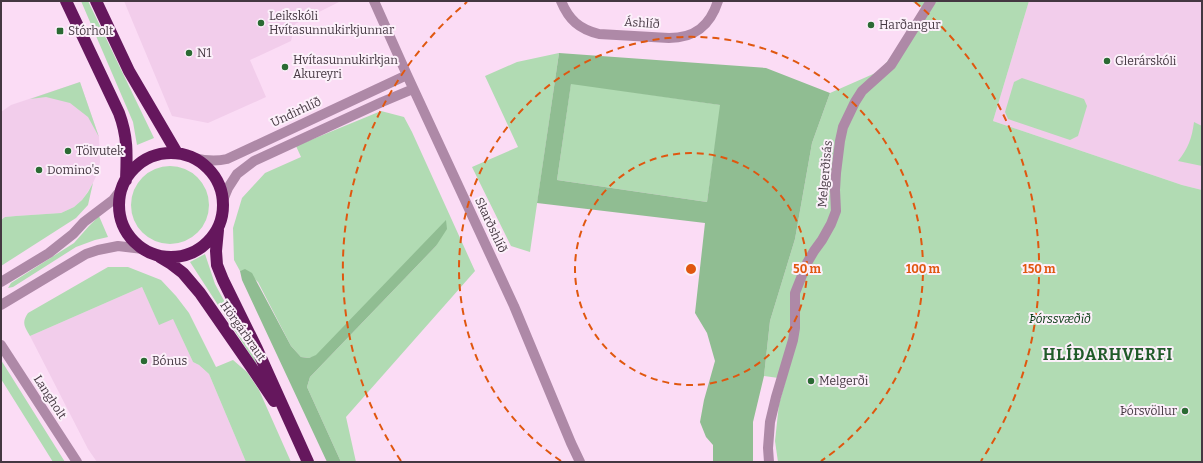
<svg xmlns="http://www.w3.org/2000/svg" width="1203" height="463" viewBox="0 0 1203 463" font-family="Bitter,serif">
	<rect width="100%" height="100%" fill="#fbdcf5"/>
	<path fill="#f2cdeb" d="M124,1h217l-46,23 -4,17 -41,19 16,37 -58,26 -36,-7z
		M1029,1h173v189l-20,-5 -189,-64z
		M80,82l19,55 1,25 -3,12 -5,11 -10,15 -8,7 -13,6 -45,3 -11,1 -4,3v-108l10,-7z
		M142,287l17,37 14,-6 20,44 6,3 10,9 37,88h-149l-9,-13 -58,-113z"/>
	<path fill="#b1dbb3" d="M81,1h7l66,137 -17,7 -4,-23z
		M911,1h118l-36,120 189,64 20,5v272h-424l-3,-21 4,-37 7,-25 -22,-3 6,-55 25,-82 17,-96 18,-50 50,-22 46,-61z
		M559,53l-29,199 -19,-6 -39,-79 46,-20 -33,-71 32,-14z
		M1022,78l62,21 3,7 -9,30 -8,4 -62,-21 -3,-7 9,-30z
		M80,82l19,55 -11,-20 -18,-14 -24,-6 -16,2z
		M571,83l150,22 -14,97 -150,-22z
		M381,111l23,6 8,15 63,139 -129,146 10,45h-15l-34,-75 3,-10 126,-131 10,-25 -130,135 -7,2 -8,-1 -10,-11 -33,-64 -13,-12 -5,1 -6,-11 -1,-32 9,-30 23,-25 36,-16 -5,-11z
		M1194,122l8,4v40l-24,-5c10,-12 14,-23 16,-39z
		M131 205a39 39 0 1 1 78 0a39 39 0 1 1-78 0Z
		M93,183l-5,22 -12,13 -75,48v-46l4,-3 11,-1 45,-3 13,-6 8,-7 6,-8z
		M99,216l9,21 -13,3 -19,7 -63,40 -5,1 3,-5 63,-40 15,-17z
		M205,254l10,30 39,72 3,9 -67,-103z
		M108,267h20l33,13 15,16 13,17 27,54 17,-7 14,12 12,18 32,72h-45l-37,-88 -10,-9 -6,-3 -20,-43 -14,6 -17,-38 -112,49c-5,-9 -9,-13 -2,-23z
		M1,360l64,102h-12l-52,-83z"/>
	<path fill="#90bd92" fill-rule="evenodd" d="M559,53l207,15 64,25 -18,50 -17,96 -25,82 -6,55 -11,46v40h-40v-17l-7,-8 -6,-15 4,-22 11,-39 -8,-28 -12,-20 10,-90 -168,-20zM571,84l149,21 -13,97 -150,-22z
		M446,220l1,9 -11,17 -126,131 -3,10 34,75h-14l-85,-182 -2,-9 5,-2 7,4 39,73 10,11 8,1 7,-3z"/>
	<g fill="none" stroke-linecap="round" stroke-linejoin="round">
		<path stroke="#ae89a7" stroke-width="10" d="M374,1l33,74 107,231 57,137 9,19
			M561,1c8,19 18,28 38,33l70,4c26,0 41,-12 49,-37
			M194,158c12,3 21,4 33,1l180,-84
			M223,200l5,-12 9,-14 17,-13 128,-59 31,-13
			M1,282l48,-29 24,-19 11,-12 29,-22 10,-13
			M1,305l85,-51 12,-4 20,-4 25,3
			M1,345l76,117
			M769,462l-1,-14 2,-26 6,-25 17,-57 2,-12v-35l12,-30 7,-12 8,-11 9,-16 5,-13 -1,-21 1,-17 4,-32 3,-14 12,-25 7,-11 29,-26 40,-64"/>
		<path stroke="#65175d" stroke-width="12" d="M66,1l53,112c9,24 8,42 7,67
			M96,1l33,70 48,82
			M119 205a52 52 0 1 1 104 0a52 52 0 1 1-104 0Z
			M218,230l-2,21 1,14 6,15 34,69 51,113
			M160,257l10,6 13,10 17,20 52,75 22,33"/>
	</g>
	<g fill="none" stroke="#e0570f" stroke-width="2" stroke-dasharray="7 5">
		<circle cx="691" cy="269" r="116"/>
		<path d="M561 461A232 232 0 1 1 821 461"/>
		<path d="M401 461A348 348 0 0 1 467 2M915 2A348 348 0 0 1 981 461"/>
	</g>
	<g fill="#2a6a33" stroke="#fcf0fa" stroke-width="1.5">
		<circle cx="261" cy="23" r="4"/>
		<circle cx="871" cy="25" r="4"/>
		<rect x="56" y="27" width="8" height="8" rx="2"/>
		<circle cx="189" cy="53" r="4"/>
		<circle cx="1107" cy="61" r="4"/>
		<circle cx="285" cy="67" r="4"/>
		<circle cx="68" cy="151" r="4"/>
		<circle cx="39" cy="170" r="4"/>
		<circle cx="144" cy="361" r="4"/>
		<circle cx="811" cy="381" r="4"/>
		<circle cx="1185" cy="411" r="4"/>
	</g>
	<g text-anchor="middle" dominant-baseline="central" stroke-width="4" stroke-linejoin="round" paint-order="stroke">
		<g font-size="12" fill="#443741" stroke="#fcf0fa" text-anchor="start">
			<text x="269" y="16">Leikskóli<tspan x="269" dy="14">Hvítasunnukirkjunnar</tspan></text>
			<text x="879" y="25">Harðangur</text>
			<text x="68" y="31">Stórholt</text>
			<text x="197" y="53">N1</text>
			<text x="293" y="60">Hvítasunnukirkjan<tspan x="293" dy="14">Akureyri</tspan></text>
			<text x="1115" y="61">Glerárskóli</text>
			<text x="76" y="151">Tölvutek</text>
			<text x="47" y="170">Domino's</text>
			<text x="152" y="361">Bónus</text>
			<text x="819" y="381">Melgerði</text>
			<text x="1177" y="411" text-anchor="end">Þórsvöllur</text>
		</g>
		<g font-size="12" fill="#443741" stroke="#fcf0fa">
			<text transform="translate(642 23) rotate(4)">Áshlíð</text>
			<text transform="translate(296 112) rotate(-25)">Undirhlíð</text>
			<text transform="translate(825 174) rotate(-85)">Melgerðisás</text>
			<text transform="translate(491 225) rotate(65)">Skarðshlíð</text>
			<text transform="translate(243 331) rotate(55)">Hörgárbraut</text>
			<text transform="translate(50 397) rotate(57)">Langholt</text>
		</g>
		<g font-size="12" font-style="italic" fill="#00350c" stroke="#fcf0fa">
			<text x="1060" y="319">Þórssvæðið</text>
		</g>
		<g font-size="16" font-weight="bold" letter-spacing="1" fill="#205b29" stroke="#fcf0fa">
			<text x="1108" y="354">HLÍÐARHVERFI</text>
		</g>
	</g>
	<circle cx="691" cy="269" r="6" fill="#e0570f" stroke="#fcf0fa" stroke-width="2"/>
	<g font-size="12" text-anchor="middle" font-weight="bold" fill="#e0570f" stroke="#fcf0fa" stroke-width="4" stroke-linejoin="round" paint-order="stroke">
		<text x="807" y="273">50 m</text>
		<text x="923" y="273">100 m</text>
		<text x="1039" y="273">150 m</text>
	</g>
	<rect width="1203" height="463" fill="none" stroke="#443741" stroke-width="4"/>
</svg>
